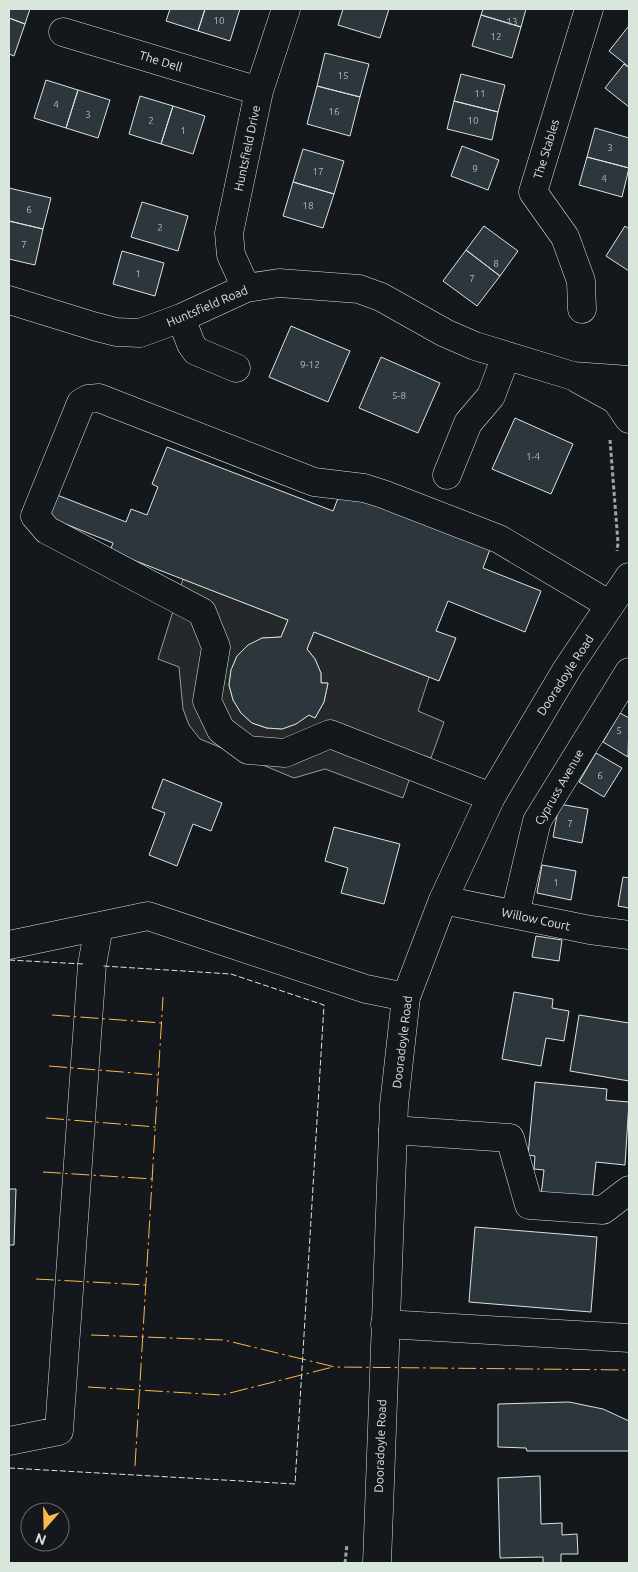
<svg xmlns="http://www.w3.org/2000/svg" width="638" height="1572" viewBox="0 0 638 1572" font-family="Ubuntu,sans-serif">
	<rect width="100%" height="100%" fill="#14181c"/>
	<path fill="#24282b" stroke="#939e99" d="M183,579l105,41 -7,17 -19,1 -25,18 -6,14 -2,15 4,15 8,13 11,10 14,5 16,1 14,-5 13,-9 6,3 9,-16 4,-19h-7v-10l-6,-14 -8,-10 7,-17 115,45 -11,34 26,11 -13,36 -13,-4 -15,44 -78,-29 -31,9 -94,-39 -11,-14 -6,-16 -4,-42 -21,-8z"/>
	<path fill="#2c363c" stroke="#d8e6dc" d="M9,9h21l-5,15 -16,-6z
		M170,9h35l-7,22 -32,-10z
		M205,9h35l-10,32 -32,-10z
		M343,9h46l-9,29 -42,-13z
		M483,9h43l-5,18 -40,-12z
		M481,15l40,12 -9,31 -40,-12z
		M9,18l16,6 -11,32 -5,-2z
		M628,27l1,2v38l-20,-16z
		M325,53l44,11 -9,33 -43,-11z
		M624,64l5,4v39l-24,-19z
		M461,74l44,11 -7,27 -44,-11z
		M46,80l32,10 -12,38 -32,-10z
		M317,86l43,11 -10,39 -43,-12z
		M78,90l32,10 -12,38 -32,-10z
		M140,96l33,10 -12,38 -32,-10z
		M454,101l44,11 -6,28 -45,-11z
		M173,106l32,10 -12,38 -32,-10z
		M595,128l34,10v30l-42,-11z
		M462,146l37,14 -11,30 -37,-14z
		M303,149l41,12 -10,33 -41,-12z
		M587,157l42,11 -7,29 -43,-12z
		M293,182l41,12 -11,34 -40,-12z
		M9,188l42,10 -8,31 -34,-8z
		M142,202l46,14 -10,35 -47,-14z
		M9,221l34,8 -8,36 -26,-6z
		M484,226l34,25 -18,25 -34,-26z
		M625,226l4,3v42l-23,-15z
		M466,250l34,26 -23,30 -34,-25z
		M122,251l42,12 -9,33 -42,-12z
		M291,326l59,25 -22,51 -59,-25z
		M381,357l59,26 -22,50 -59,-25z
		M515,418l58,26 -22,50 -59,-25z
		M167,447l166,64 7,-18 152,51 -9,24 58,23 -16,41 -77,-31 -12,30 20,7 -17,43 -125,-49 -7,17 8,10 6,14v10h7l-4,19 -9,16 -6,-3 -13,9 -14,5 -15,-1 -15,-5 -11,-10 -8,-13 -4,-15 2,-15 6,-14 11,-11 14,-7 19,-1 7,-17 -178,-69 3,-8 -65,-26 9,-22 69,27 5,-13 16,6 11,-28 -6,-3z
		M620,713l9,5 -1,39 -25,-15z
		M596,753l26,15 -18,29 -25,-15z
		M163,779l59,24 -11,28 -18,-7 -16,42 -28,-11 16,-42 -13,-5z
		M559,804l29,5 -6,34 -29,-6z
		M334,827l66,17 -16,60 -43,-11 7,-25 -23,-7z
		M542,865l34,6 -5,29 -34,-7z
		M623,877l6,1v30l-11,-2z
		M536,936l26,4 -3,21 -27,-4z
		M514,992l39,7 -1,9 17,3 -5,30 -18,-3 -5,28 -39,-7z
		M579,1015l50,8v58l-59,-10z
		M535,1082l72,7 -1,11 23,2 -4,63 -29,-3 -4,39 -51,-5 3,-26 -10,-1 1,-13 -7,-1z
		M9,1189h7l-2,56h-5z
		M475,1227l122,10 -6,75 -122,-10z
		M569,1402l34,7 26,12v30h-102l-1,-3 -28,-1v-43z
		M540,1476l1,48 21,-1v12l15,-1 1,20h-17v9h-18v-6l-43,1 -2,-80z"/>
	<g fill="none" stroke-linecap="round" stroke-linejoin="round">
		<defs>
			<path id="minor" d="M63,32l196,59
				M246,288l-15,-33 -2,-22 30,-142 27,-82
				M9,300l84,26 23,6 24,1 41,-15 65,-30 33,-5 80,6 22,8 64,36 30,13 98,30 56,4
				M582,309l-1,-28 -16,-44 -32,-45 56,-183
				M181,318l10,26 5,7 40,17
				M578,379l38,21 13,19
				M447,475l21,-52 23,-27 15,-40
				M491,797l-161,-63 -45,19 -37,-3 -27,-20 -14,-29 9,-54 -14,-35 -155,-82 -12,-14 46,-113 7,-4 11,-1 215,84 50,6 19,6 116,45 111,66
				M443,900l147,30 39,5
				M515,914l22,-93 92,-149
				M9,945l139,-29 218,73 40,8
				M393,1130l117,8 19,67 74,5 26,-20
				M385,1324l244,14
				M9,1441l50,-10 33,-466 7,-39"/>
			<path id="major" d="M377,1563l17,-458 12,-108 37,-97 48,-103 76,-128 62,-92"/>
		</defs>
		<use href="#minor" stroke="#d8e6dc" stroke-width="29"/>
		<use href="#major" stroke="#d8e6dc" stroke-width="29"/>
		<path stroke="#9da8a2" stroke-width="3" stroke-dasharray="4 2.5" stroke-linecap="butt" d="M610,440l8,103 -1,8
			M345,1563l2,-19"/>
		<use href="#minor" stroke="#14181c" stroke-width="28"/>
		<use href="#major" stroke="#14181c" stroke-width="28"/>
		<path stroke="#d8e6dc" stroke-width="1" stroke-dasharray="6 2.5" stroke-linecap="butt" d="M9,960l74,4
			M9,1468l286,16 29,-479 -93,-31 -128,-8"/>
		<path stroke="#ffb74d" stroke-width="1" stroke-dasharray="18 4 2.5 4" stroke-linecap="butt" d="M52,1015l110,8
			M49,1066l110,9
			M46,1118l110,9
			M43,1172l110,7
			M36,1279l110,6
			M91,1335l133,5 111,27 294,3
			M88,1387l134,8 111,-28
			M135,1466l28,-469"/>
	</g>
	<g text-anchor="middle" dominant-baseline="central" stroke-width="4" stroke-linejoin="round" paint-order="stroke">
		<g font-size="10" fill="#adbab4">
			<text x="219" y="20">10</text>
			<text x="512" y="21">13</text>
			<text x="496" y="36">12</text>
			<text x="343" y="75">15</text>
			<text x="480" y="93">11</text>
			<text x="56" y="104">4</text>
			<text x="334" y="111">16</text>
			<text x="88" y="114">3</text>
			<text x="151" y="120">2</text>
			<text x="473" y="120">10</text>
			<text x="183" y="130">1</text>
			<text x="610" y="147">3</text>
			<text x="475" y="168">9</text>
			<text x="318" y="171">17</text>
			<text x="604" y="178">4</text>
			<text x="308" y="205">18</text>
			<text x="29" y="209">6</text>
			<text x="160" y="227">2</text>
			<text x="24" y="244">7</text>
			<text x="496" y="263">8</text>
			<text x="138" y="273">1</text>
			<text x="472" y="278">7</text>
			<text x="310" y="364">9-12</text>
			<text x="399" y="395">5-8</text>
			<text x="533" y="456">1-4</text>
			<text x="619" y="730">5</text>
			<text x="600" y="775">6</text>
			<text x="570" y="823">7</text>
			<text x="556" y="882">1</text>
		</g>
		<g font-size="12" fill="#d8e6dc" stroke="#14181c">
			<text transform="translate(161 61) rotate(17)">The Dell</text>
			<text transform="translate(247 148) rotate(-78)">Huntsfield Drive</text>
			<text transform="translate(546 149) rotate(-73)">The Stables</text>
			<text transform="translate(207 306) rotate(-23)">Huntsfield Road</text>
			<text transform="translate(565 675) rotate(-57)">Dooradoyle Road</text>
			<text transform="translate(559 787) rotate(-60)">Cypruss Avenue</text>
			<text transform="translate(536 919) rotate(12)">Willow Court</text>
			<text transform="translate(402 1042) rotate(-83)">Dooradoyle Road</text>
			<text transform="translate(380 1446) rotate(-88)">Dooradoyle Road</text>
		</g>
	</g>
	<rect width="638" height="1572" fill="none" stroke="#d8e6dc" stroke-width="20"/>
	<g transform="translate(45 1527) rotate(200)"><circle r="24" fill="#14181c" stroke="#626a69"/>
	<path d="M0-4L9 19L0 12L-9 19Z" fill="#ffb74d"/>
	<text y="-8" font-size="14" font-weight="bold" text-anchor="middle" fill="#d8e6dc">N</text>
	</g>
</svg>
